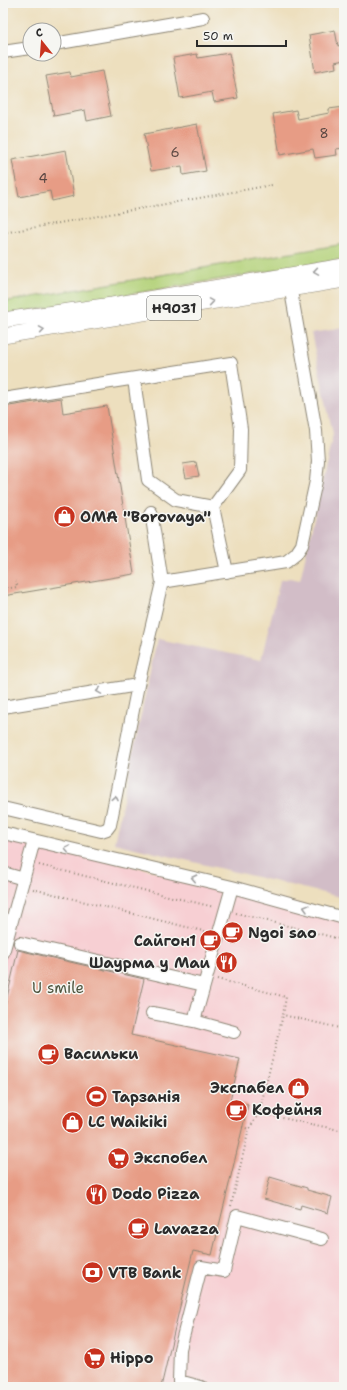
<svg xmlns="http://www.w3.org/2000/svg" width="347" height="1390" viewBox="0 0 347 1390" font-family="'Shantell Sans',sans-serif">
	<rect width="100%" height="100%" fill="#f6f6f2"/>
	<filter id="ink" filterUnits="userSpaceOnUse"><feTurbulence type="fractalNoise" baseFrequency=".025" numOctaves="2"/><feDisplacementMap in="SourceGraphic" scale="8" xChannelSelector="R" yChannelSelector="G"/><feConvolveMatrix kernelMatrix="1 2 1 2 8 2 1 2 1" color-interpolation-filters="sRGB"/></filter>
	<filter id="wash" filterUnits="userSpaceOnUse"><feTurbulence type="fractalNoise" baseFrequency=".012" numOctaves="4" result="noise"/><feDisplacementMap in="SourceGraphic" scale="16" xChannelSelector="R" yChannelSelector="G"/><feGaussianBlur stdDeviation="0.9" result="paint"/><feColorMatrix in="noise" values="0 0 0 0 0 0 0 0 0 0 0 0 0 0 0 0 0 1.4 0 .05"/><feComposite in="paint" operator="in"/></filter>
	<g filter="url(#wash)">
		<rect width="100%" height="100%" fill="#eddfbe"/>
		<path fill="#f7cfd3" d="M3,836l341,79v472h-341z"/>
		<path fill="#d2bdc7" d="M344,328v570l-230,-55 43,-204 104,21 19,-80 10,-2 10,2 33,-146 -22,-101z"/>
		<path fill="#b3d178" stroke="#6f7e52" d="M344,244v15l-341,56v-13z"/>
		<g id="blocks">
			<path fill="#e79c85" d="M335,30l3,16 6,-2v16l-9,2 1,6 -21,4 -6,-37z
				M229,53l9,45 -24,4 -2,-10 -32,6 -7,-40 24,-4 1,4z
				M102,71l9,45 -24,5 -2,-11 -31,6 -8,-40 24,-4 1,5z
				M344,107v41l-8,1 1,6 -22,3 -2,-9 -33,6 -7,-41 23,-4 2,9 31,-6v-4z
				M197,124l9,47 -23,4 -1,-9 -31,5 -7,-37z
				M66,150l8,46 -22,5 -2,-10 -31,6 -7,-37z
				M61,398l2,15 44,-7 27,168 -131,22v-189z
				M196,462l3,14 -13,2 -3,-14z
				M18,950l126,29 -13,56 109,24 -10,42 18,4 -36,150 -19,-4 -32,136h-158v-382l2,1z
				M270,1177l37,11v2l25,7 -4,16 -27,-8 -1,4 -36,-10z"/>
		</g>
	</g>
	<g filter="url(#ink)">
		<use href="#blocks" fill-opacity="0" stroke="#8c8574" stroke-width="1"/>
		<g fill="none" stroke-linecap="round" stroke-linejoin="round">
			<defs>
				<path id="minor" d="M54,44l149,-26
					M3,52l27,-4
					M134,379l3,22 11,79 28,20 37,7
					M3,399l228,-36 10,66 -1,41 -27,37 14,65
					M162,582l124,-20 10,-8 6,-9 14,-64 2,-20 -2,-30 -27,-151
					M3,707l135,-22
					M3,808l98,23 6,-2 3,-4 28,-140 24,-103 -11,-70
					M3,833l229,54 112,31
					M3,873l21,6
					M20,943l184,42
					M3,953l31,-112
					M152,1013l42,8 40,11
					M194,1021l38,-134
					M201,1387l-22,-6 1,-32 21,-82 23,4 13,-55 85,23"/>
				<path id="major" d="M3,320l109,-15 232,-39
					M3,336l341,-56"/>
			</defs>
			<use href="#minor" stroke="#8c8574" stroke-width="14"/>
			<use href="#major" stroke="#8c8574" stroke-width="16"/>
			<path stroke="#8c8574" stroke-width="2" stroke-dasharray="1 3" stroke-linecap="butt" d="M3,70l5,-1 -5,27
				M3,233l269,-48
				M3,589l14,-2 -1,-6
				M39,865l175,42
				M33,889l174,43
				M236,913l108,27
				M217,979l69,18 -3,18 61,14
				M259,1113l85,18
				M242,1127l7,2
				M231,1206l18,-77 10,-16 24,-98"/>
			<use href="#minor" stroke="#fff" stroke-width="12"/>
			<use href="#major" stroke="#fff" stroke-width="15"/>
		</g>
		<defs><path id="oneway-chevron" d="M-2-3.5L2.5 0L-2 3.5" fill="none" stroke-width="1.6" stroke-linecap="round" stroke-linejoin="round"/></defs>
		<g stroke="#a0a0a0">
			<use href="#oneway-chevron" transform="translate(316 271) rotate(171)"/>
			<use href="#oneway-chevron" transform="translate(211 302) rotate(-9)"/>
			<use href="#oneway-chevron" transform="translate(42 330) rotate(-9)"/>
			<use href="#oneway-chevron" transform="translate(99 691) rotate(171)"/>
			<use href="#oneway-chevron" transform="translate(115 798) rotate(-79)"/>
			<use href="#oneway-chevron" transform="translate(67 849) rotate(-167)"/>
			<use href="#oneway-chevron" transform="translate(194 878) rotate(-167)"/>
			<use href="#oneway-chevron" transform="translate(306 908) rotate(-165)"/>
		</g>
	</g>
	<defs>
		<symbol id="shop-disc" viewBox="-11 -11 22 22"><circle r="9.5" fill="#c8321e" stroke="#f6f6f2"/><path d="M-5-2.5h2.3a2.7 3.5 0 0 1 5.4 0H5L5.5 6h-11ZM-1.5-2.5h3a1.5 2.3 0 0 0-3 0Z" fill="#fff"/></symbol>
		<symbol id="cafe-disc" viewBox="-11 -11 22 22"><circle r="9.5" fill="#c8321e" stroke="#f6f6f2"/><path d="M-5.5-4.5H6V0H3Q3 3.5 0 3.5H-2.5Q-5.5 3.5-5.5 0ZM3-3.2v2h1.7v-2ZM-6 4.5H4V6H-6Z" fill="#fff"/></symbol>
		<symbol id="restaurant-disc" viewBox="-11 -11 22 22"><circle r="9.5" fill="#c8321e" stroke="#f6f6f2"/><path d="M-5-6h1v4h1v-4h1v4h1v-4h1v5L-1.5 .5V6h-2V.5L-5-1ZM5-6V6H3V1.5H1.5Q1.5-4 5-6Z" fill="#fff"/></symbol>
		<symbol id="stadium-disc" viewBox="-11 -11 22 22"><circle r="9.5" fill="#c8321e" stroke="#f6f6f2"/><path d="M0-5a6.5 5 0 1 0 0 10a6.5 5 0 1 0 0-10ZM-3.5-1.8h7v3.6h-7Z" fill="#fff"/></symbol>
		<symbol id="supermarket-disc" viewBox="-11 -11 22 22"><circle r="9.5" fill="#c8321e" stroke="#f6f6f2"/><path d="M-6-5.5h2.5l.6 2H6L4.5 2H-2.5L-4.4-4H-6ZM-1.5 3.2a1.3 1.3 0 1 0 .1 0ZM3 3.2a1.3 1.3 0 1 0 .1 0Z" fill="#fff"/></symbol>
		<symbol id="bank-disc" viewBox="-11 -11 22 22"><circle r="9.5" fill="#c8321e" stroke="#f6f6f2"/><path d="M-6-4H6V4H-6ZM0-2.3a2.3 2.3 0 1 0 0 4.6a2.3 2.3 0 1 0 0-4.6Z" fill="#fff"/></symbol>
	</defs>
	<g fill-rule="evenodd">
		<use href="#shop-disc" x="52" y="504" width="25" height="25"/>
		<use href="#cafe-disc" x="220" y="920" width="25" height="25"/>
		<use href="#cafe-disc" x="198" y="928" width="25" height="25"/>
		<use href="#restaurant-disc" x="214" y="950" width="25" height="25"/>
		<use href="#cafe-disc" x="36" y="1042" width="25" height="25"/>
		<use href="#shop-disc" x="286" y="1076" width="25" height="25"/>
		<use href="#stadium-disc" x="84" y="1084" width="25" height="25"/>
		<use href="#cafe-disc" x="224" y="1098" width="25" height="25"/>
		<use href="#shop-disc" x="60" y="1110" width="25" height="25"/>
		<use href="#supermarket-disc" x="106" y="1146" width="25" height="25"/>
		<use href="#restaurant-disc" x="84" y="1182" width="25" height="25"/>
		<use href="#cafe-disc" x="126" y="1216" width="25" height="25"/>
		<use href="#bank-disc" x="80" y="1260" width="25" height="25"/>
		<use href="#supermarket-disc" x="82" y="1346" width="25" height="25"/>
	</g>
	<g text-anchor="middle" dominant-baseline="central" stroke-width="3" stroke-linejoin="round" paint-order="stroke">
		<g font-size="13" fill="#5a4742">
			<text x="324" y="133">8</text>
			<text x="175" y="152">6</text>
			<text x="43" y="178">4</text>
		</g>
		<rect fill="#f6f6f2" stroke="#686867" stroke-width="1" x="147" y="296" width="54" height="24" rx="3"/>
		<g font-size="14" font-weight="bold" fill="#2b2b2b">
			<text x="174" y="308">Н9031</text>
		</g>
		<g font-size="15" font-weight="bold" fill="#2b2b2b" stroke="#f6f6f2" text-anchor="start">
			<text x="80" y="517">ОМА "Borovaya"</text>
			<text x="248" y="933">Ngoi sao</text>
			<text x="196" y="941" text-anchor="end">Сайгон1</text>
			<text x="210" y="963" text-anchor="end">Шаурма у Маи</text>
			<text x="64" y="1054">Васильки</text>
			<text x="284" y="1088" text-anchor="end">Экспабел</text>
			<text x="112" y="1097">Тарзанія</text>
			<text x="252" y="1110">Кофейня</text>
			<text x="88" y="1122">LC Waikiki</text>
			<text x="134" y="1158">Экспобел</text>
			<text x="112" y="1194">Dodo Pizza</text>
			<text x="154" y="1229">Lavazza</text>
			<text x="108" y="1273">VTB Bank</text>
			<text x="110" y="1358">Hippo</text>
		</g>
		<g font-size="15" fill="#4d543e" stroke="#f6f6f2">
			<text x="58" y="988">U smile</text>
		</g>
	</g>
	<rect width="347" height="1390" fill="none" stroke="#f6f6f2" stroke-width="16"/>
	<g transform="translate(42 42) rotate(343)"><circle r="19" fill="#f6f6f2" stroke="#a5a5a2"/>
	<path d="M0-3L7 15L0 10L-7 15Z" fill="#c8321e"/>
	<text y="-6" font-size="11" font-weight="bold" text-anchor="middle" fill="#2b2b2b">С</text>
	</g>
	<path d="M197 40v6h89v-6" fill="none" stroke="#2b2b2b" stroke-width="2"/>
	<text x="203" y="40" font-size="12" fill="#2b2b2b" stroke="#f6f6f2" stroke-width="3" paint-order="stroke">50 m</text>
</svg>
